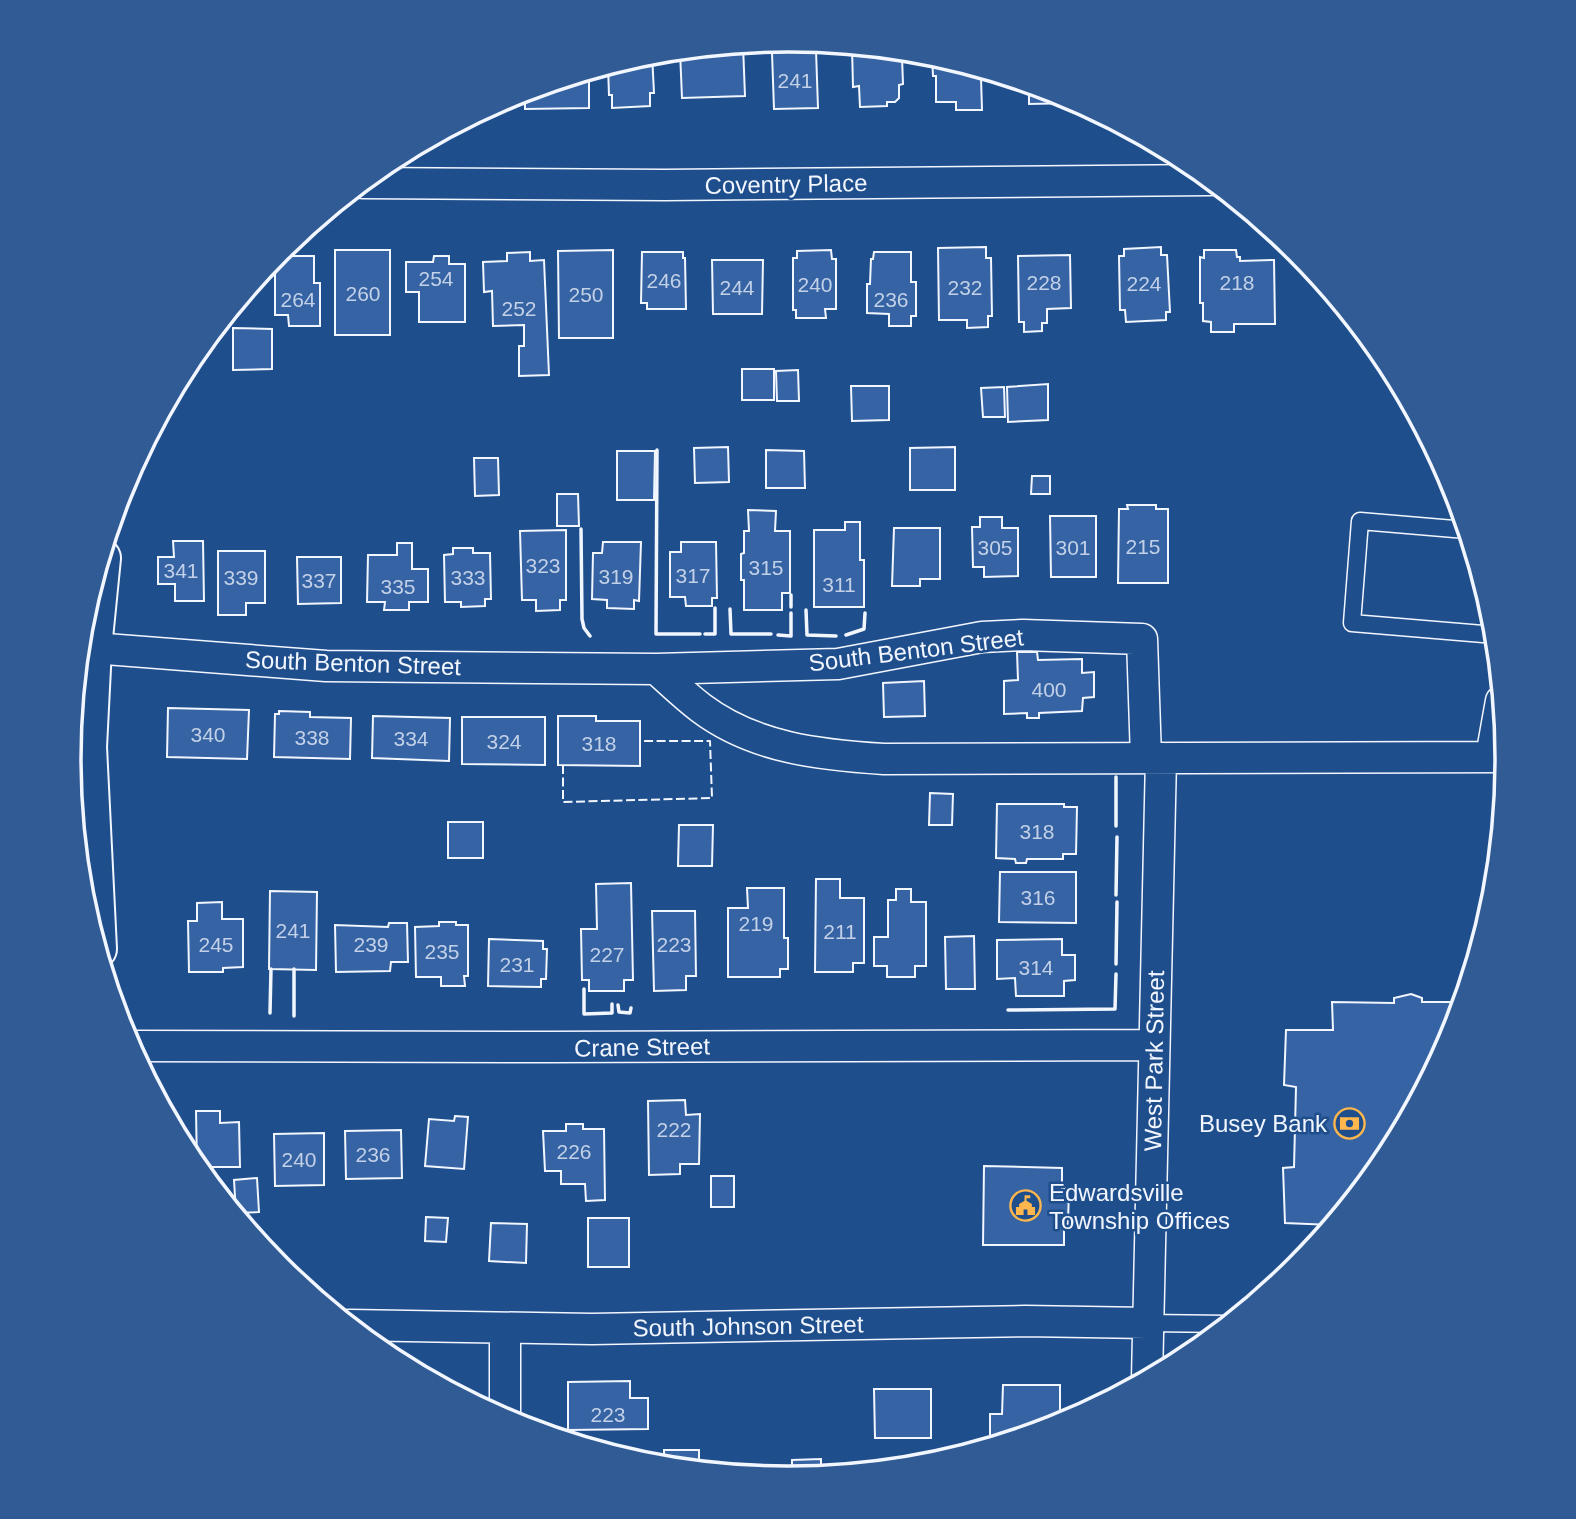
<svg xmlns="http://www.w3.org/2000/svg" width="1576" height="1519" viewBox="0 0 1576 1519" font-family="Arial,sans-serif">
	<rect width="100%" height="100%" fill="#1f4e8c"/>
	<path fill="#3563a3" stroke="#f2f6ff" stroke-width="2" d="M786,40l26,3v8l4,-1 2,58 -44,1 -2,-56 14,-1z
		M743,45l2,51 -63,2 -2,-47z
		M852,47l47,4 1,6h2l1,27 -4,1v13l-4,4h-8v4l-27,1 -1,-21 -6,1z
		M652,54l2,39h-4v13l-38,2v-13h-3l-1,-29z
		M932,55l55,17v6h-6l1,32h-26v-8h-20v-26h-3z
		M589,72v36l-64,1v-18z
		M1023,83l41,12 11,8 -46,1v-13h-6z
		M986,247v11h5l1,58h-4v11l-21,1v-8h-28l-1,-72z
		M1161,247v8h6l3,57h-4v8l-40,2 -1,-12h-5l-1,-54h5v-7z
		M335,250h55v85h-55z
		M613,250v88h-54l-1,-87z
		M831,250l1,9h4v50h-11l1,9h-30v-8h-3v-52h4v-7z
		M1204,250h32l1,7h3v4l34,-1 1,64h-41v8h-23v-10l-8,-1v-18h-3v-46l4,1z
		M530,252v9l14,-1 5,115 -30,1v-30h5v-21l-31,1 -1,-35 -8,1 -1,-30 24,-1v-8z
		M642,252h41v6h2l1,51h-39v-6h-6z
		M874,252h37v30h5v34h-5v10h-22v-12l-22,-1v-29h3l1,-25h2z
		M1070,255l1,53 -24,1v14h-5v8l-18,1v-10h-5l-1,-66z
		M278,256h36v27h6v43h-31l-1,-11h-13v-54h3z
		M434,256h15v8h16v58h-46v-30h-13v-30h27z
		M712,260h51l-1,54h-49z
		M233,328l39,1v40l-39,1z
		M742,369h32v31h-32z
		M798,370l1,31h-22l-1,-30z
		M1048,384v36l-40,2 -1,-35z
		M851,386h38v34l-37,1z
		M1004,387l1,30h-22l-2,-29z
		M728,447l1,35 -34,1 -1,-35z
		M955,447v43h-45v-42z
		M766,450l38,1 1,37h-39z
		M617,451h38l-1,49h-37z
		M474,458h24l1,37 -24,1z
		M1032,476h18v18h-19z
		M557,494h21l1,32h-22z
		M1127,505h29v4h12v74h-50l1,-74h9z
		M748,510l28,1 -1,20h15v62h-8v17h-38v-30h-3v-26l3,-1v-22h5z
		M1050,516h46v61h-45z
		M980,517h22v11h16v48l-34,1v-10h-11l-1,-40h8z
		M845,522h15v38h4v47h-50v-77h31z
		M894,528h46v51h-20v7h-28z
		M566,530v70h-6v10l-24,1v-11h-14l-2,-69z
		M173,541h30l1,60h-29v-17h-17v-27h16z
		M603,542h38l-2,59 -5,-1v9l-27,-1v-8l-15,-1 1,-46h9z
		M681,542h35l1,56h-5v8h-26l-1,-9h-15v-45h11z
		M397,543h15v26h16v33h-19v8h-25l1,-8h-18l1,-47h29z
		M453,548h20v5h17l1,46h-6v7l-24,1v-5h-16l-1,-47 9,-1z
		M218,551h47v52h-19v12h-28z
		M297,557h44v46l-43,1z
		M1017,652h20l1,8 44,-1v14l12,-1v25l-11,1 -1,13 -43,2v5h-12v-5l-23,1v-33l14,-1z
		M924,681l1,35 -41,1 -1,-34z
		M168,708l81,2 -2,49 -80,-2z
		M279,711l31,1v5l41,1 -1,41 -76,-2 1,-43h4z
		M373,716l77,2 -1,43 -77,-3z
		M558,716h38v5h44v45l-82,-1z
		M462,717h83v48l-83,-1z
		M930,793l23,1 -1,31h-23z
		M997,804h67v3h13l-1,47h-13v5h-36l-1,4h-10l-1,-4 -19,-1z
		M448,822h35v36h-35z
		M679,825h34l-1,41h-34z
		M1000,872h76v51l-77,-1z
		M816,879h24v19h24v65h-11v9h-38z
		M631,883l2,97h-9v11h-35v-11h-7l-1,-51h16l-1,-45z
		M747,888h37v50h4v31h-8v8h-52v-69h20z
		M896,889h15v13h15v64h-11v11h-28v-11h-13v-29h14v-37h8z
		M270,891l47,1 -1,78 -47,-1z
		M222,902v17h21v48l-20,1v4h-34l-1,-51h9v-18z
		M652,911h43l1,65h-10v14l-32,1z
		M439,922h17v3h12v51h-4l1,10h-24v-9h-25l-1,-50 24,-1z
		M389,923h18l1,39h-17l-1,9 -54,1 -1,-47 53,2z
		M974,936l1,53h-29l-1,-52z
		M489,939l54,2v8h4l-1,30h-5v8l-53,-1z
		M1062,939v16h13v25l-11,1v15h-48l-1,-18 -18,1v-39z
		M1411,994l11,4v4h40l-10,33 -66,124 -54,66 -47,-2 -2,-55 11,-1 2,-80 -12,-2 2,-55h47l-1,-28 62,1v-5z
		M685,1100l1,15 14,-1 -1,50h-19v10l-31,1 -1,-74z
		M196,1111h24v12l19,-1 1,45h-43z
		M455,1116l13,1 -4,52 -39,-3 4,-47 25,2z
		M566,1124h17v5h21l1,71 -19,1 -1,-17h-24v-13h-16l-2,-40h23z
		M401,1130l1,48 -56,1 -1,-48z
		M324,1133v52l-49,1 -1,-52z
		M984,1166l78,2v20h7l-1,36h-4v21h-81z
		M711,1176h23v31h-23z
		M257,1178l2,34 -23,1 -2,-33z
		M426,1217l22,1 -2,24 -21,-1z
		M588,1218h41v49h-41z
		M491,1223l36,1 -1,39 -37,-2z
		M630,1381v17h18v31l-80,1v-48z
		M1003,1385h57v31h8v5l-78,25v-32h12z
		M874,1389h57v49h-56z
		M664,1450h35v20l-35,-4z
		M821,1459v16l-29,3v-18z"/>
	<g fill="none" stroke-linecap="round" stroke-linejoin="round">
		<defs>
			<path id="lane" d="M1466,530l-106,-9 -8,102 143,12
				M1147,1323l81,1"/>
			<path id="street" d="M363,183l302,2 545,-5
				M80,647l246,19 330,3c15,13 29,27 45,39 53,40 119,47 183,51l623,-2
				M656,669l182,-5 144,-27 41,-2 119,4 4,119
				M1491,757l10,-56
				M129,1046l420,1 605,-2
				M349,1325l243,4 433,-8 122,2
				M1147,1379l14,-621
				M505,1420v-91"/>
			<path id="secondary" d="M97,949l-10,-202 5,-99 9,-90"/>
		</defs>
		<use href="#lane" stroke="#f2f6ff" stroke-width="19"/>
		<use href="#street" stroke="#f2f6ff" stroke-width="33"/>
		<use href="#secondary" stroke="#f2f6ff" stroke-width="42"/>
		<use href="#lane" stroke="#1f4e8c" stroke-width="16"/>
		<use href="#street" stroke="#1f4e8c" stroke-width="30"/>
		<use href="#secondary" stroke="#1f4e8c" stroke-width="38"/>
		<path stroke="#f2f6ff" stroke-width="2" stroke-dasharray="9 3.5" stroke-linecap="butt" d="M563,765v37l149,-4 -2,-57h-68"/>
		<path stroke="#f2f6ff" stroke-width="3.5" d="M657,450l-1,184h44
			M581,529l1,90 2,9 6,8
			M791,607v-12
			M730,609l1,25h40
			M806,610l1,25 29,1
			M705,634h10v-26
			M778,635l13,1v-23
			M846,635l18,-6 1,-16
			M1116,777v49
			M1116,895l1,-58
			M1116,964l1,-62
			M584,989v25l28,-1v-9
			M618,1005l1,7 11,1 1,-5
			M1008,1010l107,-1 1,-35
			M270,1013l1,-44
			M294,1016v-47"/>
	</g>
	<defs>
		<symbol id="bank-ring" viewBox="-11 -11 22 22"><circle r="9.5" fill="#1f4e8c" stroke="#ffb74d" stroke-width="1.5"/><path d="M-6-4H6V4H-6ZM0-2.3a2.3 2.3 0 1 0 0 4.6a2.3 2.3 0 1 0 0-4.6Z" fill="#ffb74d"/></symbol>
		<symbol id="civic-ring" viewBox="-11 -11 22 22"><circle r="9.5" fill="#1f4e8c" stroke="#ffb74d" stroke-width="1.5"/><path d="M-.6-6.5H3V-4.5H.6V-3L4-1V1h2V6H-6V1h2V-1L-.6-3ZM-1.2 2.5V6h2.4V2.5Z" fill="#ffb74d"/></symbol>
	</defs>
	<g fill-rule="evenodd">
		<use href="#bank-ring" x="1332" y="1106" width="35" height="35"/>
		<use href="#civic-ring" x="1008" y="1188" width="35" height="35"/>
	</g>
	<g text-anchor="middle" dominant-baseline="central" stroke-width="5" stroke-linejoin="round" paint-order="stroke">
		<g font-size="21" fill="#c3d1e8">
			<text x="795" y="80">241</text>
			<text x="436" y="278">254</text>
			<text x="664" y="280">246</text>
			<text x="1044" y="282">228</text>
			<text x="1237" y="282">218</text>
			<text x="1144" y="283">224</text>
			<text x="815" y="284">240</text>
			<text x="737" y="287">244</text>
			<text x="965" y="287">232</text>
			<text x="363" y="293">260</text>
			<text x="586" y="294">250</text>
			<text x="298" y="299">264</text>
			<text x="891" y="299">236</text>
			<text x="519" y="308">252</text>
			<text x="1143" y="546">215</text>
			<text x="995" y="547">305</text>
			<text x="1073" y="547">301</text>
			<text x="543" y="565">323</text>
			<text x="766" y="567">315</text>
			<text x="181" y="570">341</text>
			<text x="693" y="575">317</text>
			<text x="616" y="576">319</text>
			<text x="241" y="577">339</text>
			<text x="468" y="577">333</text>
			<text x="319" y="580">337</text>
			<text x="839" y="584">311</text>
			<text x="398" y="586">335</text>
			<text x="1049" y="689">400</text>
			<text x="208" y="734">340</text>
			<text x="312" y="737">338</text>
			<text x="411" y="738">334</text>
			<text x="504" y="741">324</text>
			<text x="599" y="743">318</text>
			<text x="1037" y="831">318</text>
			<text x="1038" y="897">316</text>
			<text x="756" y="923">219</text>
			<text x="293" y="930">241</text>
			<text x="840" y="931">211</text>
			<text x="216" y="944">245</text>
			<text x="371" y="944">239</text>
			<text x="674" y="944">223</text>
			<text x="442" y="951">235</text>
			<text x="607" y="954">227</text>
			<text x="517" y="964">231</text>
			<text x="1036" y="967">314</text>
			<text x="674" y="1129">222</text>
			<text x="574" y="1151">226</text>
			<text x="373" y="1154">236</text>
			<text x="299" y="1159">240</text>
			<text x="608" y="1414">223</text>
		</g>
		<g font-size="24" fill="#f2f6ff" stroke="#1f4e8c">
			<text transform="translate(786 184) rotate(-1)">Coventry Place</text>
			<text transform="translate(916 650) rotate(-7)">South Benton Street</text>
			<text transform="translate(353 663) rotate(2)">South Benton Street</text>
			<text transform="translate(642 1047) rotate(-1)">Crane Street</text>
			<text transform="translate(1154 1061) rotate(-89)">West Park Street</text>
			<text transform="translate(748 1326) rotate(-1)">South Johnson Street</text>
		</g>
		<g font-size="24" fill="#f2f6ff" stroke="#1f4e8c" text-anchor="end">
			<text x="1327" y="1123">Busey Bank</text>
			<text x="1049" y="1192" text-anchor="start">Edwardsville<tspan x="1049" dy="28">Township Offices</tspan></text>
		</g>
	</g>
	<path d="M0 0H1576V1519H0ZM81 759a707 707 0 1 1 1414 0a707 707 0 1 1-1414 0Z" fill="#305b95" fill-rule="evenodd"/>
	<path fill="none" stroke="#f2f6ff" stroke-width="3.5" d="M81 759a707 707 0 1 1 1414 0a707 707 0 1 1-1414 0Z"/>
</svg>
